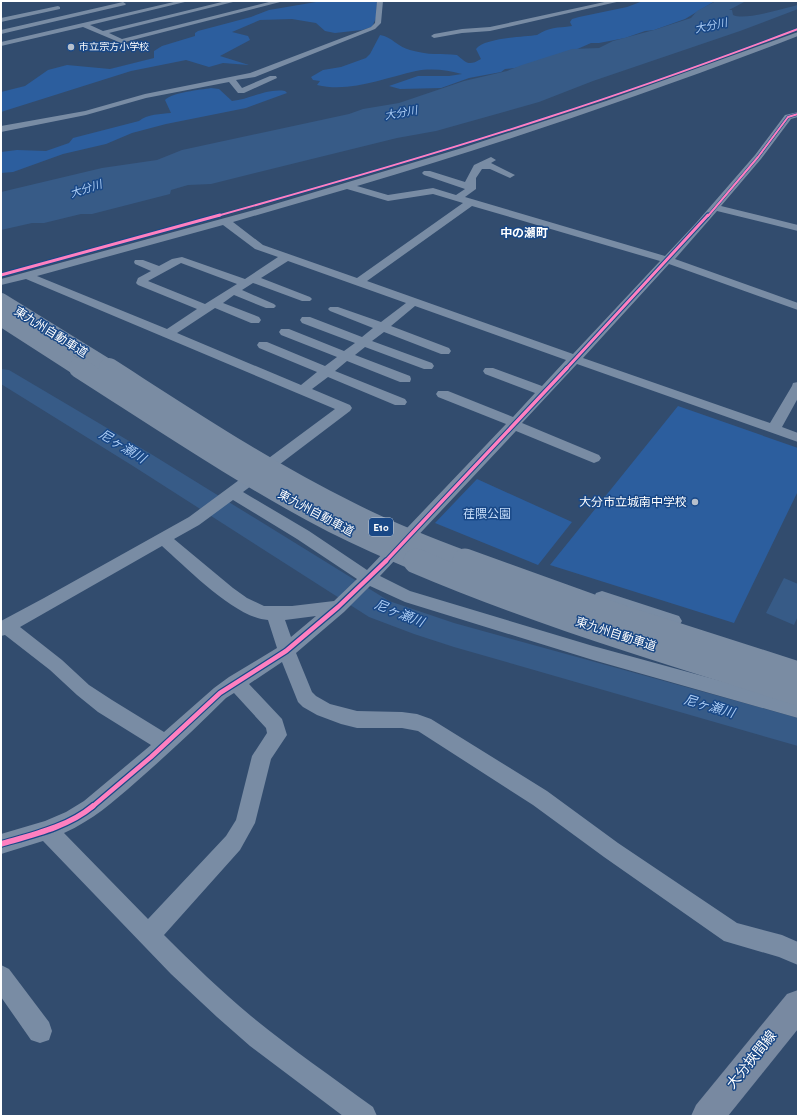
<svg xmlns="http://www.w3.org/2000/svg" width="799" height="1117" viewBox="0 0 799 1117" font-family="'Alegreya Sans','Noto Sans JP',sans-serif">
	<rect width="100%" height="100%" fill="#324c6e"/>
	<path fill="#2c5e9e" d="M322,1h55l-1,17 -4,9 -10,3 -27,3 -10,-2 -9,-8 -24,-4 -32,1 -28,12 16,4 2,4 -30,16 29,9 -26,-2 -14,4 -23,-7 -55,11 -130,41v-20l24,-6 23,-16 19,-5 43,4 44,-11v-7l8,-5 33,-10v-3l3,-2 53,-14 18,-7z
		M643,1h72l-30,18 -31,11 -9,1 -20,7 -26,5h-8l-25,11 -51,14 -10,1 -4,3 -32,6 -28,10 -41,1 -11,-3 29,-10h31l13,-2c-14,-4 -31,-6 -46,-3 -32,7 -66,22 -99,14l3,-4 -7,-1 -2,-3 12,-7 18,-3 25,-9 4,-4 10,-19c12,2 18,12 30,15 8,2 17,4 25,4 8,0 14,0 22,1 9,7 11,12 24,4l-5,-10c8,-11 47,-12 61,-14 12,-8 20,-7 35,-9l-2,-4 2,-3 7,-2 48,-10z
		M211,88l8,1 13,12c18,-2 35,-13 53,-10l2,2 -41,15 -80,16 -34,9 -26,11 -43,10 -50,18 -12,1v-21l16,-2 29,1 23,-8 4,-5 66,-17c8,-7 22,-7 32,-8l-6,-13c8,-8 35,-10 46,-12z
		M678,406l120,42v43l-64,132 -184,-58z
		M477,479l95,43 -34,43 -103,-42z"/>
	<path fill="#375b87" d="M716,1h30l-17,9h3l1,5c12,6 51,-7 65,-10v4l-58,22 -147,50 -54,21 -103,29 -39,7 -186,46 -23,1 -17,5 -1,4 -78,20h-11l-37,9h-12l-31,7v-38l101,-24 55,-8 25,-10 167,-36 14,-5 36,-6 65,-22 43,-10 15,-6 50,-16 27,-1 14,-7 41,-11 37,-12 6,-7z
		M784,578l14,6v32l-4,9 -28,-12z"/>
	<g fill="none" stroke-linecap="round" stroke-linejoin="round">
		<path fill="#375b87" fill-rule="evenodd" d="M1,369l8,1 142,84 238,147 65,22 344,95v28l-344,-99 -40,-13 -45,-17 -236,-151 -132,-82z"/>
		<path fill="#798ca4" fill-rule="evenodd" d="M178,1h11l-99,24 13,6 123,-30h11l-128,32 13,6 151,-38h11l-163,42 -38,-16 -82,19v-4z
			M377,1h6l-2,22 -6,6 -120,48 -19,3 6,8 28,-12h6l1,2 -33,15h-6l-9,-11 -83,16 -60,17 -85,17v-6l84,-15 60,-17 105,-21 121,-46 4,-4z
			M609,1h12l-131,30 -28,2 -28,5 -3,-2 3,-2 28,-5 28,-2z
			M123,2l3,2 -1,1 -124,29v-4z
			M58,6l2,1v2l-59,13v-4z
			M798,32v4c-145,56 -292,106 -441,150l31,9 45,-7 23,7 9,-6 -41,-14 -2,-2 2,-2h6l35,11 9,-17 17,-8 5,3 -5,3 24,12 -5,3 -20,-9h-8l-6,9v11l-11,8 200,59 31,-33 59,-68 30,-40 13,-3v5l-7,2 -30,40 -40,47 77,19v6l-81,-20 -42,48 123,44v7l-129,-46 -86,94 187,65 22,-37 1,-3 5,-1v16l-16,29 16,6v9l-221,-78 -55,59 77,32 2,3 -2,3 -5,2 -5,-2 -73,-30 -136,145 30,15 183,55 205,56v16l-205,-58 -188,-58 -35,-16 -26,26 -48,41 16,39 4,4 14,8 27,7 45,1 15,2 14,5 116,72 71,52 119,80 45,12 16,7v23l-19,-8 -55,-16 -120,-84 -71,-52 -115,-74 -16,-3h-45l-16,-4 -24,-9 -14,-8 -5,-5 -16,-40 -33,22 33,35 5,16 -16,24 -16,64 -15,27 -76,85c28,28 57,56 87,81 39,32 81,61 122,91l4,9h-34l-93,-70 -33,-29 -46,-43 -128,-133 -42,13v-20l44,-13 21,-9 18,-11 67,-56 -53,-33 -21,-17 -27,-25 -45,-35 -4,1v-15l43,-23 145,-81 146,-108 -309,-130 -25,6v-6l257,-70 204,-61 144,-47zM347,189l41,12 45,-7 30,9 -106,75 -94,-33 -30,-23zM472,206l188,55 -87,93 -206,-73zM223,225l32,24 23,8 -33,22 -63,-22 -10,2 -13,7 -16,-6h-8l-1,2 1,2 16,7 -13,7 -2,5 2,2 59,24 -30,20 -130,-53zM288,261l118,42 -25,19 -43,-15h-8l-2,2 2,2 43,17 -11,9 -52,-20h-8l-2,3 2,3 53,20 -11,8 -55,-22h-8l-2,3 2,3 56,22 -12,9 -58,-24h-8l-2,3 2,3 58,24 -16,13 -124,-52 38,-25 36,15h8l2,-3 -2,-3 -36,-14 11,-8 32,13h8l2,-2 -2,-2 -32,-14 11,-7 49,18h8l2,-2 -2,-2 -49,-19zM181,263l56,21 -32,20 -57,-23zM415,306l151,54 -24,26 -49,-18h-8l-2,3 2,3 50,19 -22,24 -65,-26h-10l-2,3 2,3 68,27 -139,146 -58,-39 -66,-39 107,-81 2,-3 -2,-3 -38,-16 16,-12 67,28h10l2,-3 -2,-3 -70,-28 12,-10 53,21h10l1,-3 -1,-3 -55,-21 10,-8 59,22h8l2,-3 -2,-3 -60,-22 12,-9 57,22h8l2,-3 -2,-3 -58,-22zM233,500l64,39 60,40 -23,22 -42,5h-28l-17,-8 -14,-10 -59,-49 25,-14zM162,546c25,22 73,72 106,74l9,28 -48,29 -15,11 -50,44 -52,-32 -23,-15 -27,-25 -42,-33zM316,616l-25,21 -6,-17zM234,693l32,35 1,5 -15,23 -16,64 -10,16 -78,83 -84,-86c29,-13 49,-31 72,-51 31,-27 61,-55 90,-84z
			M602,591l77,25 3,5 -3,5 -6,2 -77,-27 -2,-4 2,-4z
			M1,965l8,4 40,53 3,9 -3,9 -9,3 -9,-3 -30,-43z"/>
		<path fill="#7889a1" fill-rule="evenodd" d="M798,990v39l-70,87h-37l5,-11 91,-111z"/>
		<path stroke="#7a8ca3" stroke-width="16" d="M1,301l110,68
			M1,318l79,51"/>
		<path stroke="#7a8ca3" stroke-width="20" d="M79,368c83,53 166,109 254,155 28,14 57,27 86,39
			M109,368c78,50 156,102 239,143 39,20 79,36 120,51"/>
		<path stroke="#7a8ca3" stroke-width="25" d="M416,561c124,53 254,91 382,132
			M465,561l161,58 172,55"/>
		<defs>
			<path id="cycleway-far4" d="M217,216c111,-31 222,-63 332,-99 84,-27 167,-57 249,-88
				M708,216l50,-59 30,-40 10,-3"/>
			<path id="cycleway-far3" d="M1,275l219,-60
				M566,369l142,-154"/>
			<path id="cycleway-far2" d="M385,562l182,-194"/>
			<path id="cycleway-far1" d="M92,807l59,-50 69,-64 66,-42 52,-44 48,-46"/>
			<path id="cycleway" d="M1,844c31,-9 67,-17 92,-38"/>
		</defs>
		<use href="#cycleway-far4" stroke="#194887" stroke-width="3"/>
		<use href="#cycleway-far3" stroke="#194887" stroke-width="5"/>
		<use href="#cycleway-far2" stroke="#194887" stroke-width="5.5"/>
		<use href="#cycleway-far1" stroke="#194887" stroke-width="7"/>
		<use href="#cycleway" stroke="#194887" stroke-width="8"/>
		<use href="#cycleway-far4" stroke="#ff80c0" stroke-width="2"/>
		<use href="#cycleway-far3" stroke="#ff80c0" stroke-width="3"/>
		<use href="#cycleway-far2" stroke="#ff80c0" stroke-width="3.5"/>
		<use href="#cycleway-far1" stroke="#ff80c0" stroke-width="4.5"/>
		<use href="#cycleway" stroke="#ff80c0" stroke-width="5.5"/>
	</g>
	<g fill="#b7c0cc" stroke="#194887" stroke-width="1.5">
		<circle cx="71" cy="47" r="4"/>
		<circle cx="695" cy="502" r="4"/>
	</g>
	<g text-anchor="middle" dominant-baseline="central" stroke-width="3" stroke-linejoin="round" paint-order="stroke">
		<g font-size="10" fill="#fff" stroke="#194887" text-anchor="start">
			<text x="79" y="47">市立宗方小学校</text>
		</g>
		<g font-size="11" font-style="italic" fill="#abccf4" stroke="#194887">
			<text transform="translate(711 26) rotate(-12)">大分川</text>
			<text transform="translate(401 113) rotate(-10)">大分川</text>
			<text transform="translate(86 189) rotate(-18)">大分川</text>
		</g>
		<rect fill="#194887" stroke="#bac8db" stroke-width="1" x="369" y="518" width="24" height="18" rx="3"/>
		<g font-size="11" font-weight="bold" fill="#fff">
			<text x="381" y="527">E10</text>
		</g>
		<g font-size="12" font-weight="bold" fill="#fff" stroke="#194887">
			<text x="524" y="233">中の瀬町</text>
		</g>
		<g font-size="12" fill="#fff" stroke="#194887">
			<text transform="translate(51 332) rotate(32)">東九州自動車道</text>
			<text transform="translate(316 513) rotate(28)">東九州自動車道</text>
			<text transform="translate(616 634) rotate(18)">東九州自動車道</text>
		</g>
		<g font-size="12" fill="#fff" stroke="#194887" text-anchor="end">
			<text x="687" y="502">大分市立城南中学校</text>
		</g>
		<g font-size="12" fill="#c5dcf9" stroke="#194887">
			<text x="487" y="514">荏隈公園</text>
		</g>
		<g font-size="13" font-style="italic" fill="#abccf4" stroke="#194887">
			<text transform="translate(122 447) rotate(31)">尼ヶ瀬川</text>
			<text transform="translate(399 614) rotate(22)">尼ヶ瀬川</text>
			<text transform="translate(709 707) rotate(16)">尼ヶ瀬川</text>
		</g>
		<g font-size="14" fill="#fff" stroke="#194887">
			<text transform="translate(752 1060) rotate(-51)">大分挾間線</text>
		</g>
	</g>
	<rect width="799" height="1117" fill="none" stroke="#ffffff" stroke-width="4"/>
</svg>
